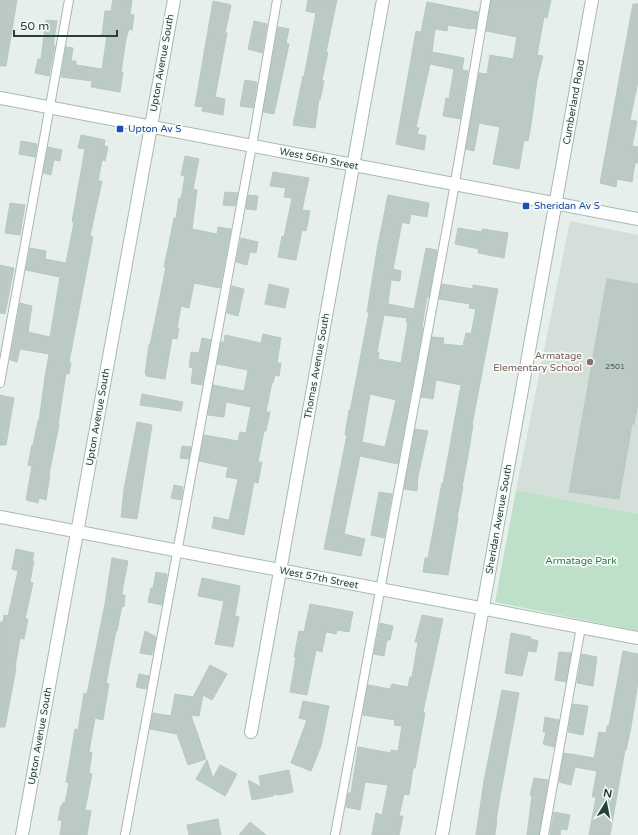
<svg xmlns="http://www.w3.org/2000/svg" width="638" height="835" viewBox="0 0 638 835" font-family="'Varela Round',sans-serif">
	<rect width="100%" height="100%" fill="#e6efeb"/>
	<path fill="#d4dfda" d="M570,221l68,14v279l-122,-24z"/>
	<path fill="#bfe0c8" d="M516,490l122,24v117l-143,-29z"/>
	<path fill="#bbcac4" stroke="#b8c9c2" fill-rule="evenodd" d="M0,0h17l-11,66h-6z
		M113,0h19l-2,14 4,1 -2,15 -3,-1 -3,10 -5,33h2l-3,20 -29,-5 1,-6 -31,-4 5,-30 7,1 -2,13h5v4l26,4 5,-33 -5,-1 3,-24h6z
		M308,0h29l-11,52h2l-6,28 2,1 -4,19 -1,-1 -4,29 -22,-3 10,-49 1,1 12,-64 -10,-2z
		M491,0h60l-4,18 -3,-1 -7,38 6,1 -6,24 -6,45 -3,16 -4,-1 -5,29 -26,-5 7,-37 -21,-4 -5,28 -8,-2 13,-76 8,1 3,-19 23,4 4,-22 -31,-6z
		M213,1l18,4 -6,28h2l-12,64 10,2 -2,16 -21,-4 1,-4 -8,-1z
		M427,2l51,10 -2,17 -5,-1v1l-23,-4 -1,6 -12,-2 -3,23 32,6 -2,12 6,1 -8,48 -17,-3 3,-18 3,1 5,-30 -24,-5 -14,63 3,1 -2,6 9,2 -2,14 -28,-6 20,-113 5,1z
		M633,4h5v77l-8,39 7,1 -5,25 6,1v16h-3l-3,19 -15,-3 -1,8 -16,-4z
		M46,20l11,1 -4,24h2l-6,31 -14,-3 3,-14h3z
		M254,21l13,3 -5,29 -14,-4z
		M278,27l11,2 -3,14 3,1 -15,70 -11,-2z
		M245,80l12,2 -4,26 -13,-2z
		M81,135l24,5 -1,6 4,1 -3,14 -3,-1 -4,21h4l-12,55 3,1 -24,125 2,1 -2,11 -3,-1 -3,19 -5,33h1l-10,49h1l-4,26 -7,-2 -1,5 -12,-3 6,-34 -4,-1 4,-20h1l5,-24h1l6,-44 4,-23 -29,-5 -3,13 -7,-2 10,-57 12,3 -4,26 22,5 10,-60 -34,-7 4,-22 16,3 -1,8 21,4 8,-41h-2l13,-73 -7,-1z
		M21,141l16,3 -2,13 -16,-3z
		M48,147l14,3 -2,11 -6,-1 -3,15 -8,-2z
		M185,156l14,3 -6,30 4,1 -5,39 25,5 1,-7 13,2 -11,59 -26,-5 -5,25 -8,-2 -4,22h2l-2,11 -5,-1 -7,41 -19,-3v-2l-1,-1 4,-28h1l16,-78h-2l4,-19 6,-30h2l3,-20 2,1 4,-23 -4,-1z
		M273,172l36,6 -7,32 8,1 -4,20 -4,-1 -6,30 -18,-3 4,-21 2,1 8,-39 -8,-1 2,-9 -16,-2z
		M225,192l13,1 -3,13 -12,-1z
		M248,195l10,1 -2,14 -10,-1z
		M388,195l41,8 -2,14 -16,-3 -2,10 -7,-2 -9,47 8,2 -1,10 -9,-1 -3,24 26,5 12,-61 11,2 -8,47h-2l-5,30h1l-25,137 -38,-8 -16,78 21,5 -4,17 -37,-7 23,-114h-2l4,-25 1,1 12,-62 7,-37h-2l10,-62zM384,315l23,3 -1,4 2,1 -7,40 -23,-4 1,-7h-2zM370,394l26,6 -11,47 -23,-5z
		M10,203l15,2 -5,30 -15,-2z
		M458,228l24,4v-3l26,4 -4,25 -26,-5 1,-4 -24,-5z
		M241,238l17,4 -2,11 -6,-1 -3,13 -11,-3z
		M0,265l14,3 -9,46 -5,-1z
		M607,279l31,5v120l-4,20h-2l-13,75 -50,-7z
		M269,284l20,5 -4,19 -20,-4z
		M442,284l31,5v-4l25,4 -26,136h1l-6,36 -5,26h1l-6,31h1l-10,57 -25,-3 2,-14h3l14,-75 1,1 18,-99 -25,-5 -3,19 -12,-2 11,-60 12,1 -1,6 20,2 3,-13 5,1 5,-25 -7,-1 1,-4 -31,-5z
		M232,286l12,3 -6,27 -11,-3z
		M263,334l18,4 -4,25h4l-2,13 -4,-1 -2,8 -1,-1 -6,30h4l-4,19h-2l-6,31h4l-4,21 -4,-1 -10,53 -32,-7 2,-11 15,3 9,-41 -12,-2 2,-10 -29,-6 5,-26 34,6 2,-9 6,1 5,-26 -25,-5 -2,15 -16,-2 5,-30 31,6 4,-21 -31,-6 4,-22h3l1,-7 36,8z
		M202,338l9,2 -9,45 -11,-2 2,-15 -4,-1 2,-15 8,1z
		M142,394l41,8 -2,9 -41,-6z
		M0,395l14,3 -8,47h-6z
		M137,422l15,3 -15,94 -16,-2 3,-28z
		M415,429l13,2 -10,45 -1,15 -13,-2z
		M182,446l9,1 -2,12 -9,-1z
		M174,485l9,2 -2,13 -10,-2z
		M379,492l13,2 -8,44 -13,-3z
		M16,549l18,4 -2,8h2l-4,21 3,1 -8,36h3l-4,20 -4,-1 -5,30h1l-11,59h-5v-105h3l1,-7 4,1 10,-45 -6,-2z
		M112,558l16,3 -5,25 -1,9h3l-1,12 -2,-1 -5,25h-1l-10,52 3,1 -6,36 -8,-2 -6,34 3,1 -3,20 3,1 -7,36 6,1 -4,24h-27l2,-15h-4l3,-15h2v-3l2,1 4,-20 -3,-1 9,-53 3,1 6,-37 3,1 18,-90z
		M156,572l11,2 -5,31 -14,-3 3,-14h2z
		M202,578l38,8 -5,30 4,1 -6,30 -18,-3 9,-43 -26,-5z
		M310,604l43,8 -4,20 -12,-2 -1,4 -10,-2 -4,20 -6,-2 -9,45 -17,-3 6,-35h-2l5,-26 5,1z
		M422,615l21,4 -20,93 2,1 -10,55h-2l-4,27 -5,-1 -5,22h4l-4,19h-27l4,-22 6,2 6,-30 -23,-3 -5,28 -14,-3 2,-14h3l7,-46 33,6v-3l7,1 4,-25 -8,-1 1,-5 -32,-5 5,-30 22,4 2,-5 16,3 2,-10h2l6,-35h-3z
		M380,623l13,3 -3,14h-3l-3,16 -10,-2z
		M145,631l11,6 -4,18 -12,-2z
		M511,633l20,4v2l7,2 -2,11 -8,-1 -6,25 -17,-3z
		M623,651l15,3v28l-7,45 -5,23h-1l-15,85h-21l7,-38h-4l5,-26 -22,-4 -4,18 -12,-3 5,-29 30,5 5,-26 7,1 1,-7h2z
		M559,652l12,1 -5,29 -11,-2z
		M582,654l15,3 -4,29 -16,-3z
		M210,665l17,9 -15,26 -9,-5 -4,21 -8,-1 15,44 -18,6 -11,-31 -27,-5 3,-16 18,3 4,-22 18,3z
		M139,674l10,2 -3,13 -10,-2z
		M502,690l17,3 -18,98 -5,29h1l-2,15h-19l8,-54z
		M303,701l26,5 -8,40 -10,25 -20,-8 16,-43 -8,-2z
		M573,704l15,2 -5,29 -15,-3z
		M545,717l14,3 -5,27 -11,-3 3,-12h-3z
		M207,760l6,18 7,-13 17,9 -12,22 -29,-17z
		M289,770l4,22 -13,3 -6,-1 -1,2 -21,4 -4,-20 13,7 -2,-11z
		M534,778l14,2 -9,55h-12l5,-40h-2z
		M554,812l16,3 -3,15 -6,-1 -1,6h-10z
		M218,819l3,16h-32l-2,-10z
		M250,822l16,13h-27z"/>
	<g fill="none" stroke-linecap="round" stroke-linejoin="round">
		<defs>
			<path id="lane" d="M0,383l69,-383
				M125,835l130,-706 22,-129
				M335,835l117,-635 34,-200
				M544,835l37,-208"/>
			<path id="street" d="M0,98l638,121
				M0,517l638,121
				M251,732l132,-732
				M22,835l152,-835
				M442,835l150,-835"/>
		</defs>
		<use href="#lane" stroke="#a8b8b2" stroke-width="10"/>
		<use href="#street" stroke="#a8b8b2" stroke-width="14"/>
		<use href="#lane" stroke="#fff" stroke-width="8"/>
		<use href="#street" stroke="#fff" stroke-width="12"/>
	</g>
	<g fill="#1a4fb4" stroke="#f7fbf9" stroke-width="1.5">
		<rect x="116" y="125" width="8" height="8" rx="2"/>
		<rect x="522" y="202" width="8" height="8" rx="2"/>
	</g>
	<circle fill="#8d6e63" stroke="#f7fbf9" stroke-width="1.5" cx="590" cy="362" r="4"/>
	<g text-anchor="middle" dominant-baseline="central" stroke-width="3.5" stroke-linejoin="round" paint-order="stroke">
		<g font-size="8" fill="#4a645c">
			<text x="615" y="366">2501</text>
		</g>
		<g font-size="10" fill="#24423a" stroke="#f7fbf9">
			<text transform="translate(162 63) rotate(-80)">Upton Avenue South</text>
			<text transform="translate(574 102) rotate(-80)">Cumberland Road</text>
			<text transform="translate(319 159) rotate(11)">West 56th Street</text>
			<text transform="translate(317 366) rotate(-80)">Thomas Avenue South</text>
			<text transform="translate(98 417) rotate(-80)">Upton Avenue South</text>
			<text transform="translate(499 519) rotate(-80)">Sheridan Avenue South</text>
			<text transform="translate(319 578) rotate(11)">West 57th Street</text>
			<text transform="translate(40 736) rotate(-80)">Upton Avenue South</text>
		</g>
		<g font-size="10" fill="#164399" stroke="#f7fbf9" text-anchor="start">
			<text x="128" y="129">Upton Av S</text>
			<text x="534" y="206">Sheridan Av S</text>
		</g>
		<g font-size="10" fill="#785e54" stroke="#f7fbf9" text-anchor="end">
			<text x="582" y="356">Armatage<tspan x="582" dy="12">Elementary School</tspan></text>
		</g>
		<g font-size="10" fill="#2d7a4b" stroke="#f7fbf9">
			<text x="581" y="561">Armatage Park</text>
		</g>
	</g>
	<g transform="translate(606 803) rotate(10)" stroke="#f7fbf9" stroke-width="3" paint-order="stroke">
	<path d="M0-3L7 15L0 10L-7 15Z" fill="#24423a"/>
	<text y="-6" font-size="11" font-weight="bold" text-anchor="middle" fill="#24423a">N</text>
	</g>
	<path d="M14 30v6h103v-6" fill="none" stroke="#24423a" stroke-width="2"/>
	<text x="20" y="30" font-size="12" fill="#24423a" stroke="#f7fbf9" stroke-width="3" paint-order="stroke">50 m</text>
</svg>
